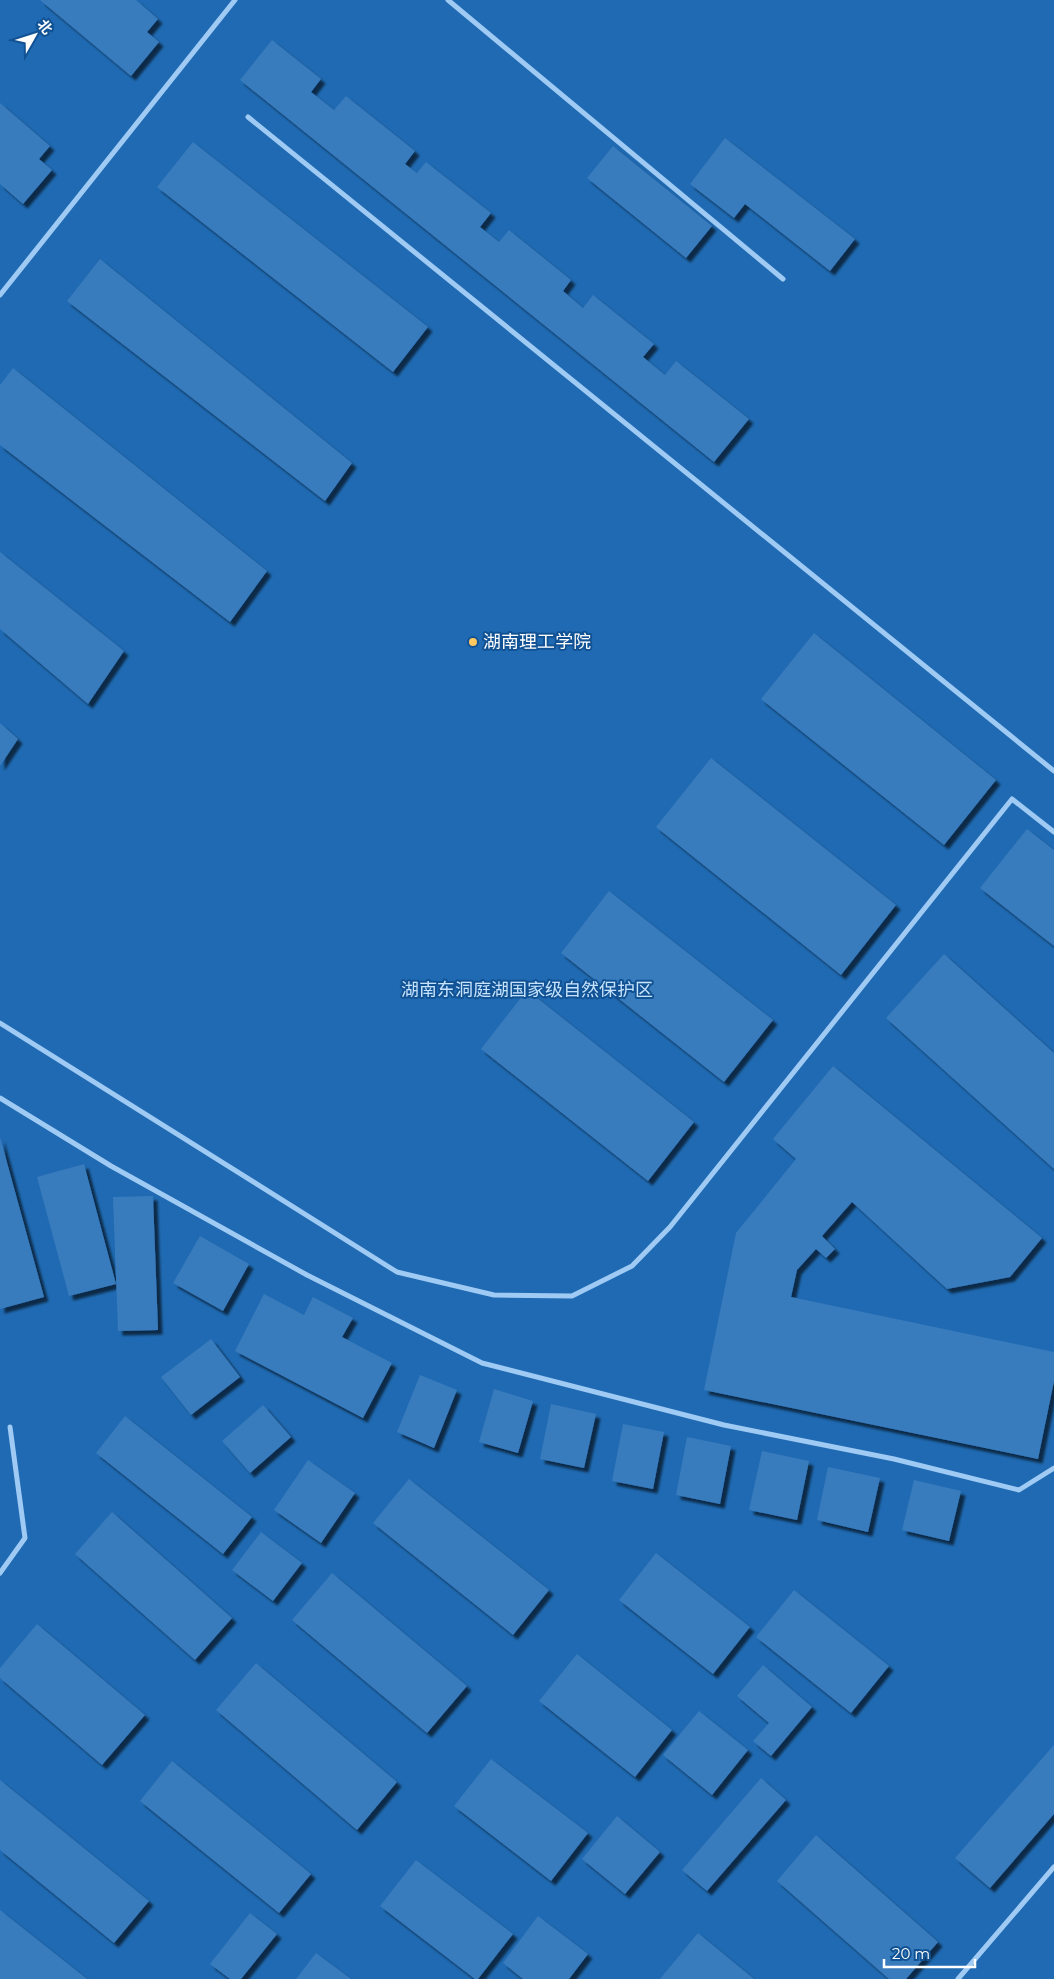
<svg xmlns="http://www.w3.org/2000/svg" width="1054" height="1979" viewBox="0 0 1054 1979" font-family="Montserrat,'Noto Sans SC',sans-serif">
	<defs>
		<filter id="shadow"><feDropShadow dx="4.5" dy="4.5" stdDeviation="1" flood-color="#0009"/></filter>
	</defs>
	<rect width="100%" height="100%" fill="#115294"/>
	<path fill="#1f6ab2" d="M0,0h1054v1979h-1054z"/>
	<path fill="#397bbd" filter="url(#shadow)" d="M40,0h96l22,19 -11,13 12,10 -28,34z
		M272,40l49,39 -10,13 23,18 12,-14 69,55 -10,13 12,9 9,-11 65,51 -11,14 19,15 10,-12 62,50 -8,11 20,17 10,-13 61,49 -11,13 22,18 11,-14 73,58 -35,43 -474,-382z
		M0,103l50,43 -11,13 13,11 -29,34 -23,-20z
		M725,138l130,101 -25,32 -85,-67 -11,14 -44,-34z
		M193,142l235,185 -35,45 -236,-185z
		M613,146l99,80 -26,32 -99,-80z
		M100,259l252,204 -27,38 -258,-200z
		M13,368l254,203 -37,51 -230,-177v-60z
		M0,552l124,99 -36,53 -88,-75z
		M814,633l182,147 -52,65 -183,-146z
		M0,723l18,16 -18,27z
		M711,758l185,147 -55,70 -185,-148z
		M1027,829l27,21v96l-74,-58z
		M609,891l164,129 -49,62 -163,-129z
		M944,954l110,99v116l-168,-151z
		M527,990l167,132 -46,59 -167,-132z
		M833,1066l209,172 -32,39 -63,12 -95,-87 -30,34 13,13 -9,9 -10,-9 -19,21 -6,27 263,55v29l-16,78 -334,-69 32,-157 60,-74 -23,-20z
		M0,1137l44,160 -44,12z
		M84,1164l32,120 -47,12 -32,-119z
		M153,1196l5,134 -40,1 -5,-134z
		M200,1236l49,28 -26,47 -50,-28z
		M264,1294l40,21 9,-18 40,21 -11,19 50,26 -29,55 -128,-67z
		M211,1339l29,38 -49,38 -30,-38z
		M420,1375l37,15 -23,58 -37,-16z
		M494,1389l39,12 -15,52 -39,-11z
		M551,1404l45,10 -12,54 -44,-9z
		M263,1405l28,32 -41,36 -28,-32z
		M125,1416l127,101 -29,37 -127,-101z
		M623,1424l41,8 -11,57 -41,-8z
		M687,1437l44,9 -11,58 -44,-9z
		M762,1451l47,10 -12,59 -48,-10z
		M308,1460l47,33 -34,50 -47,-33z
		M828,1467l52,11 -12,54 -51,-12z
		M409,1479l140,111 -36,45 -140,-112z
		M914,1480l47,11 -12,50 -47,-11z
		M112,1512l120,106 -37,42 -120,-106z
		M261,1532l41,31 -29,38 -41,-31z
		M656,1553l94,74 -37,47 -94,-74z
		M332,1573l135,113 -40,47 -135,-113z
		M794,1590l95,76 -38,47 -95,-76z
		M37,1624l108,91 -43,50 -102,-87v-10z
		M577,1654l95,76 -37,47 -96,-76z
		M256,1663l141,119 -40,48 -141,-120z
		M763,1665l49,42 -41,49 -18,-15 16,-18 -32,-27z
		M699,1711l49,39 -36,45 -49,-40z
		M1054,1745v69l-64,74 -35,-30z
		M491,1759l97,74 -37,48 -97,-75z
		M172,1761l139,113 -32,39 -139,-112z
		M761,1778l25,22 -79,91 -25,-21z
		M0,1780l149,121 -35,42 -114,-93z
		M617,1816l43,36 -35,42 -43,-35z
		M816,1835l122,107 -32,37h-17l-112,-98z
		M416,1860l97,74 -35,45h-3l-95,-73z
		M0,1910l87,69h-87z
		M250,1913l27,21 -36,45h-11l-20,-15z
		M538,1916l50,38 -19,25h-46l-20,-16z
		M698,1933l56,46h-94z
		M316,1953l35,26h-55z"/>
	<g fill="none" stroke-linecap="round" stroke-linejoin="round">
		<path stroke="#9fcaf3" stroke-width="5" d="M448,0l335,279
			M248,117l806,654
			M0,295l235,-295
			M0,1023l397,249 97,23 78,1 60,-30 38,-39 342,-428 42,33
			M0,1098l111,68 196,109 175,88 242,62 170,34 125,31 35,-22
			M0,1573l25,-35 -15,-111
			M958,1979l96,-112"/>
	</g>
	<circle fill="#ffc861" stroke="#115294" stroke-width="2" cx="473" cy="642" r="5"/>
	<g text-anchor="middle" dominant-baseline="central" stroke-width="4" stroke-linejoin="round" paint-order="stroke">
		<g font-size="18" fill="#fff" stroke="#115294" text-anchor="start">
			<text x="483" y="642">湖南理工学院</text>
		</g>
		<g font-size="18" fill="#c6e3fe" stroke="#115294">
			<text x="527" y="990">湖南东洞庭湖国家级自然保护区</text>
		</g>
	</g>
	<g transform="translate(35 35) rotate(51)" stroke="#115294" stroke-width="4" paint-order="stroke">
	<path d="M0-4L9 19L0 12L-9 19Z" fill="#ffffff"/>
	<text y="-8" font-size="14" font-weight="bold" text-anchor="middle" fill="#ffffff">北</text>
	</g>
	<path d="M884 1959v8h91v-8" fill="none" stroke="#ffffff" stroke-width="2.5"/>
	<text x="892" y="1959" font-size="15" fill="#ffffff" stroke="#115294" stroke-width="4" paint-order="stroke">20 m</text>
</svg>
